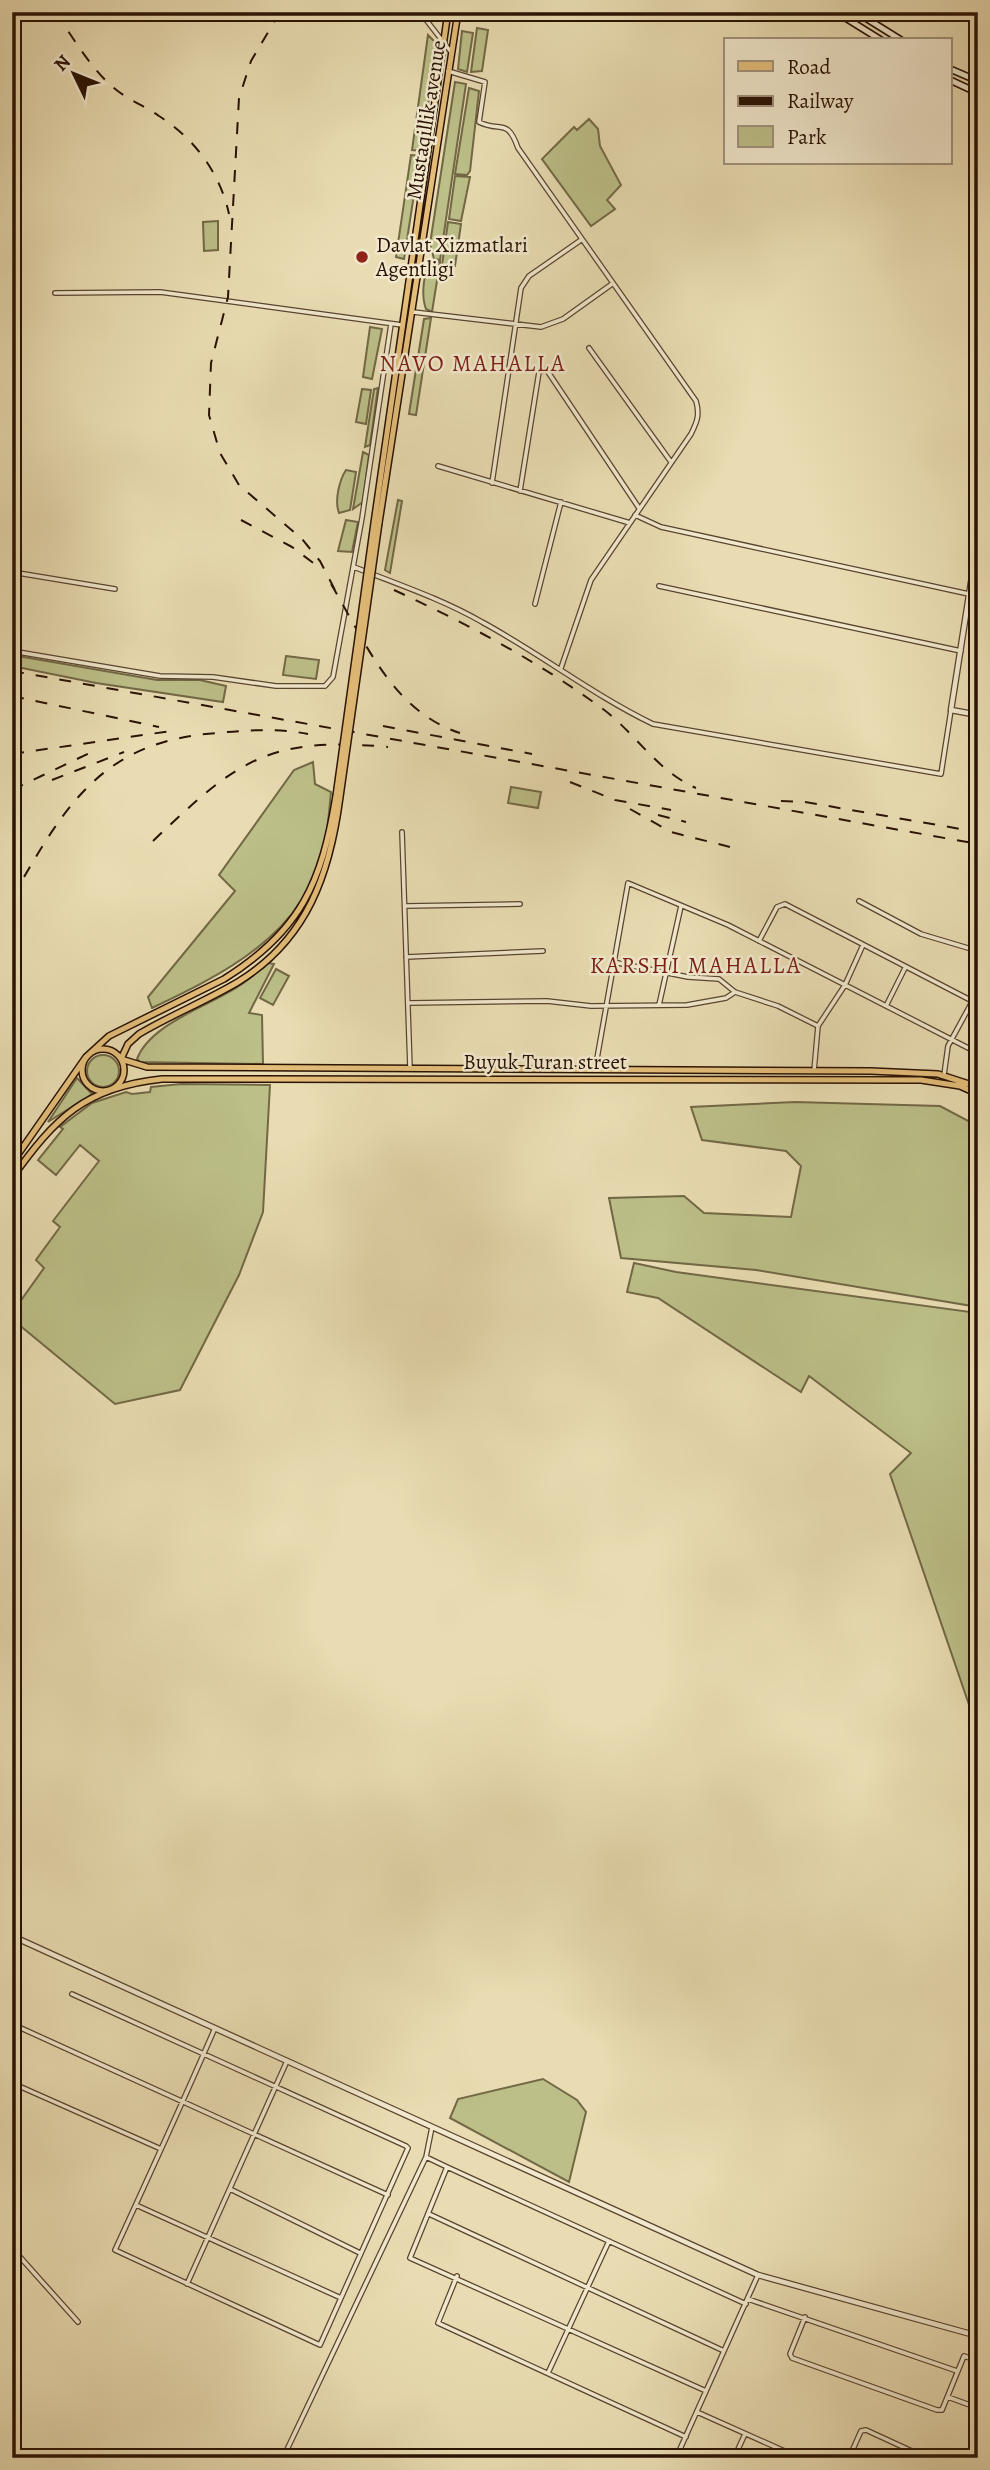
<svg xmlns="http://www.w3.org/2000/svg" width="990" height="2470" viewBox="0 0 990 2470" font-family="Alegreya,serif">
	<rect width="100%" height="100%" fill="#e9dcb2"/>
	<filter id="stains"><feTurbulence type="fractalNoise" baseFrequency=".00286" numOctaves="4"/><feColorMatrix values="0 0 0 0 .2 0 0 0 0 .09 0 0 0 0 .02 0 0 0 .5 -.17"/></filter>
	<radialGradient id="worn" r=".72"><stop offset=".6" stop-color="#630" stop-opacity="0"/><stop offset="1" stop-color="#630" stop-opacity=".3"/></radialGradient>
	<path fill="#bcbf88" stroke="#726846" stroke-width="2" d="M477,28l11,2 -6,41 -11,1z
		M462,31l11,2 -6,39 -9,-3z
		M428,35l9,9 -16,107 -9,-1z
		M455,82l11,2 -26,176 -6,-1 -4,-15z
		M469,88l10,3 -9,80 -3,4 -12,-1z
		M589,119l9,10 2,17 21,39 -14,15 8,9 -24,17 -49,-67 32,-32 3,3z
		M411,155l9,1 -16,103 -8,-2z
		M455,176l15,1 -9,44 -12,-2z
		M218,221v29l-14,1 -1,-29z
		M448,222l13,2 -6,42 -13,-1z
		M433,261l7,1 -8,50 -6,-3c-5,-13 -3,-41 7,-48z
		M431,318l-15,97 -7,-1 15,-95z
		M370,327l12,2 -10,50 -9,-2z
		M378,388l-8,57 -5,2 9,-58z
		M362,389l9,1 -5,34 -10,-2z
		M363,452l6,3 -6,47 -10,7z
		M346,470l10,2 -6,38 -11,3c-5,-13 1,-34 7,-43z
		M398,500l4,1 -12,72 -5,-3z
		M346,520l12,2 -6,30 -14,-1z
		M12,655l145,25h43l26,6 -3,16 -127,-19 -84,-17z
		M286,656l33,4 -3,19 -33,-4z
		M313,762l2,22 16,8c-2,19 -3,40 -8,59 -19,83 -101,124 -171,157l-4,-11 87,-106 -16,-16 75,-105z
		M511,787l30,5 -3,16 -30,-5z
		M268,963l6,1 -25,49 13,2 1,49 -123,-2 -3,-3c13,-36 74,-53 105,-75 9,-6 17,-14 26,-21z
		M276,969l13,7 -16,29 -13,-7z
		M87 1071a16 16 0 1 1 32 0a16 16 0 1 1-32 0Z
		M77,1078l15,16 -44,28z
		M181,1084l89,1 -7,127 -24,63 -59,115 -65,14 -103,-85v-6l32,-45 -8,-8 24,-33 -7,-6 46,-60 -19,-16 -24,30 -18,-15 25,-31 -3,-2 32,-24 34,-11 6,2 18,-2 1,-5z
		M795,1102l145,4 38,20v181l-222,-37 -135,-12 -12,-60 75,-2 20,17 87,4 10,-51 -15,-15 -84,-11 -11,-33z
		M634,1263l42,9 302,41v418l-88,-257 21,-21 -102,-77 -8,16 -143,-94 -31,-6z
		M543,2079l34,21 9,12 -17,70 -119,-64 8,-19z"/>
	<g fill="none" stroke-linecap="round" stroke-linejoin="round">
		<defs>
			<path id="minor" d="M420,12l31,40
				M448,71l37,11 -6,40c22,11 28,-5 39,26l178,253c4,14 1,21 -5,33l-100,146 -30,88
				M55,293l105,-1 242,33
				M413,312l128,15 22,-8 49,-35
				M589,348l82,114
				M438,466l192,57
				M492,483l29,-195 8,-12 52,-36
				M520,491l19,-119 7,-3 93,139
				M635,515l26,12 317,69
				M354,567c43,17 88,32 128,55 59,32 111,73 171,102l288,50 10,-64
				M12,572l103,17
				M659,586l302,65
				M535,604l26,-102
				M12,651l148,25 53,1 63,9h49l8,-9 29,-159 29,-194
				M402,832l8,236
				M859,901l62,33 57,17
				M406,906l114,-2
				M759,941l18,-34 8,-3 193,100
				M406,957l137,-6
				M613,962l75,15 31,2 16,13 43,14 40,20
				M409,1003l138,-2 44,5 96,-1 39,-7 9,-6
				M659,1005l22,-99
				M886,1006l19,-38
				M595,1070l33,-187 100,42 250,128
				M814,1071l4,-45 27,-41 18,-40
				M944,1075l4,-29 24,-44
				M72,1994l334,152 2,2 -88,197 -205,-95c34,-74 68,-148 100,-222
				M12,2024l376,171
				M12,2083l149,66
				M426,2157l21,10 -37,91 296,133
				M447,2167l299,137
				M230,2189l130,64
				M136,2205l205,93
				M429,2214l295,137
				M12,2248l66,74
				M457,2276l-19,47 248,114
				M187,2284l100,-223
				M748,2299l209,72
				M805,2317l-15,37 2,4 145,52h5l22,-54 14,5
				M548,2373l61,-132
				M948,2397l30,11
				M697,2412l103,46
				M283,2458l143,-301 6,-30
				M676,2458l82,-183
				M734,2458l11,-24
				M849,2458l12,-27 5,-1 61,28"/>
			<path id="tertiary" d="M978,538l-27,172 27,5
				M12,1936l746,339 220,61"/>
			<path id="secondary" d="M836,12l45,28
				M856,12l45,28
				M950,69l28,12
				M950,80l28,13"/>
			<path id="primary" d="M374,523l74,-511
				M379,523l79,-511
				M340,797c-10,76 -32,142 -102,185 -32,19 -67,33 -99,52l-11,10 -7,15 26,8 724,4 67,3 40,13
				M82 1070a21 21 0 1 1 42 0a21 21 0 1 1-42 0Z
				M12,1163l74,-106 23,-21 115,-57c77,-48 98,-97 112,-183
				M12,1178c43,-60 73,-91 150,-99l759,1 39,6 18,8"/>
		</defs>
		<use href="#minor" stroke="#594430" stroke-width="6"/>
		<use href="#tertiary" stroke="#594430" stroke-width="7"/>
		<use href="#secondary" stroke="#291204" stroke-width="8"/>
		<use href="#primary" stroke="#291204" stroke-width="8"/>
		<use href="#minor" stroke="#f1e8cd" stroke-width="3.5"/>
		<use href="#tertiary" stroke="#f1e8cd" stroke-width="4.5"/>
		<use href="#secondary" stroke="#f1e8cd" stroke-width="5"/>
		<use href="#primary" stroke="#e4be79" stroke-width="5"/>
		<path stroke="#291204" stroke-width="2" stroke-dasharray="12 12" stroke-linecap="butt" d="M55,12c18,25 35,56 59,76 14,12 31,18 45,28 36,23 61,57 70,98
			M280,12l-29,49 -12,37 -11,199 -17,66 -2,52 11,38 19,32 63,54 18,22 15,29
			M241,520l51,27 24,18
			M331,584c34,57 61,127 129,149
			M394,590c72,33 145,72 209,119 33,25 54,62 93,79
			M12,671l966,173
			M12,696l147,31
			M383,726l149,28
			M12,754l159,-23
			M52,780l72,-28
			M570,782l45,18 56,10
			M12,790l86,-41
			M781,801l24,1 173,30
			M630,809l41,23 59,15
			M658,815l28,7
			M153,841c84,-80 114,-105 235,-94
			M12,898c53,-93 90,-157 205,-165 31,-3 61,-5 91,1"/>
		<defs>
			<path id="primary-bridge" d="M336,796l38,-273
				M340,797l39,-274"/>
		</defs>
		<use href="#primary-bridge" stroke="#291204" stroke-width="8" stroke-linecap="butt"/>
		<use href="#primary-bridge" stroke="#e4be79" stroke-width="5"/>
	</g>
	<circle fill="#8f2418" stroke="#f1e8cd" stroke-width="2.5" cx="362" cy="257" r="7"/>
	<g text-anchor="middle" dominant-baseline="central" stroke-width="5" stroke-linejoin="round" paint-order="stroke">
		<g font-size="21" fill="#291204" stroke="#f1e8cd">
			<text transform="translate(426 120) rotate(-81)">Mustaqillik avenue</text>
			<text x="545" y="1062">Buyuk Turan street</text>
		</g>
		<g font-size="21" fill="#291204" stroke="#f1e8cd" text-anchor="start">
			<text x="376" y="245">Davlat Xizmatlari<tspan x="376" dy="24">Agentligi</tspan></text>
		</g>
		<g font-size="23" letter-spacing="2" fill="#7a1f14" stroke="#f1e8cd">
			<text x="473" y="363">NAVO MAHALLA</text>
			<text x="696" y="965">KARSHI MAHALLA</text>
		</g>
	</g>
	<rect width="990" height="2470" fill="none" stroke="#e9dcb2" stroke-width="42"/>
	<rect x="14" y="14" width="962" height="2442" fill="none" stroke="#291204" stroke-width="3.5"/>
	<rect x="21" y="21" width="948" height="2428" fill="none" stroke="#291204" stroke-width="2"/>
	<rect x="724" y="38" width="228" height="126" fill="#f1e8cd" stroke="#a1927d" stroke-width="2"/>
	<rect x="738" y="61" width="35" height="10" fill="#e4be79" stroke="#a1927d" stroke-width="2"/>
	<text x="787" y="74" font-size="21" fill="#291204">Road</text>
	<rect x="738" y="96" width="35" height="10" fill="#291204" stroke="#a1927d" stroke-width="2"/>
	<text x="787" y="108" font-size="21" fill="#291204">Railway</text>
	<rect x="738" y="126" width="35" height="21" fill="#bcbf88" stroke="#a1927d" stroke-width="2"/>
	<text x="787" y="144" font-size="21" fill="#291204">Park</text>
	<g transform="translate(74 74) rotate(313)" stroke="#f1e8cd" stroke-width="5" paint-order="stroke">
	<path d="M0-5L12 26L0 18L-12 26Z" fill="#291204"/>
	<text y="-10" font-size="19" font-weight="bold" text-anchor="middle" fill="#291204">N</text>
	</g>
	<rect width="100%" height="100%" filter="url(#stains)"/>
	<rect width="100%" height="100%" fill="url(#worn)"/>
</svg>
